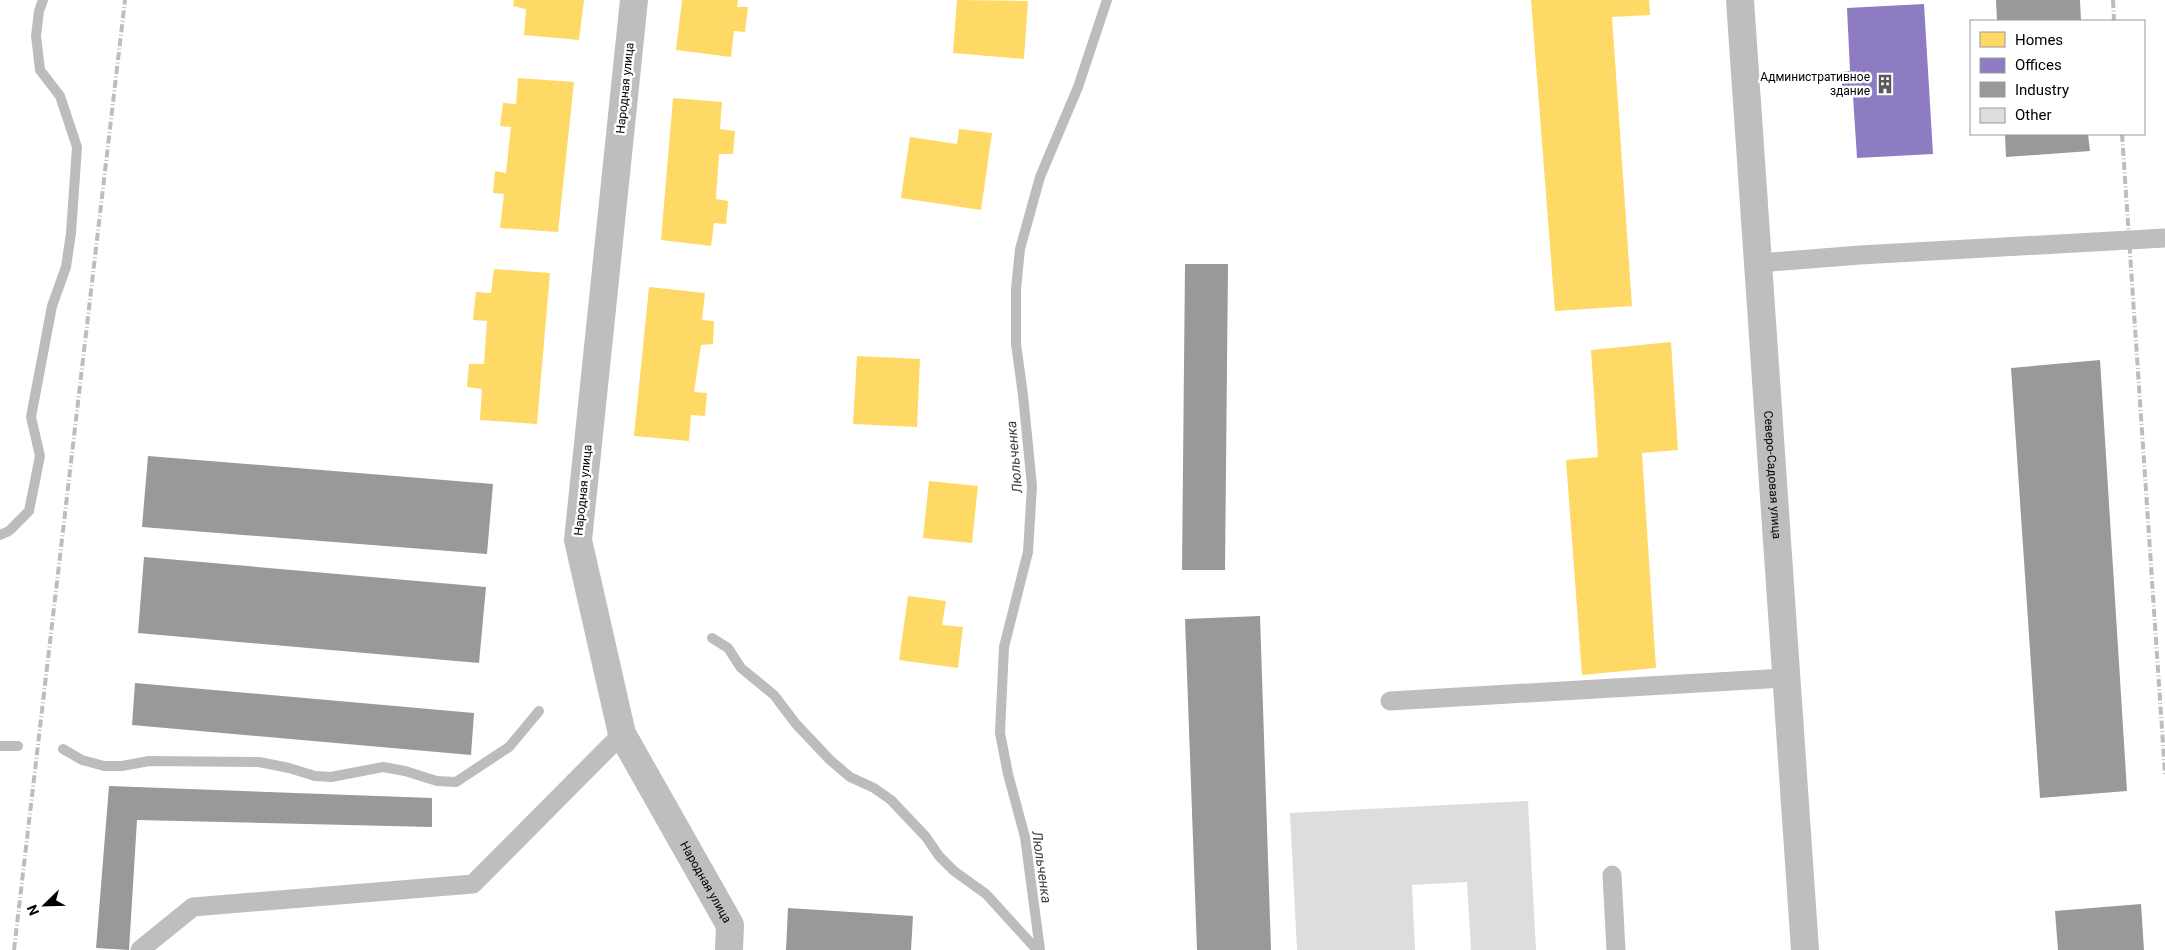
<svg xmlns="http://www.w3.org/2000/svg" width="2165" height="950" viewBox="0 0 2165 950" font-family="Roboto,sans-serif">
	<rect width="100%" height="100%" fill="#fff"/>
	<path fill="#ffd966" d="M514,0h70l-5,40 -55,-5 2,-26 -13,-3z
		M682,0h56l-1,7h11l-3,25 -11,-1 -3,26 -55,-7z
		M957,0l71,1 -4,58 -71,-6z
		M1531,0h118l1,15 -38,2 20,289 -77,5z
		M518,78l56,4 -16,150 -58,-4 4,-34 -11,-1 2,-22 11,2 5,-46 -11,-1 3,-23 13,1z
		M673,98l49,4 -2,27 15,2 -2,23h-14l-3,45 12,2 -2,23 -12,-1 -3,23 -50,-6z
		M959,129l33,4 -11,77 -80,-12 9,-61 47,7z
		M494,269l56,4 -13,151 -57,-4 2,-31 -15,-2 2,-23h15l3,-43 -14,-1 3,-28 15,1z
		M649,287l56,6 -3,27 12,1 -1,23 -12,1 -7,47 13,1 -2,23 -14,-1 -2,26 -55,-5z
		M1671,342l7,108 -36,3 14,215 -74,7 -16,-215 32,-3 -7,-107z
		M857,356l63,3 -3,68 -64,-3z
		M929,481l49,5 -6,57 -49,-5z
		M908,596l38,5 -4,24 21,2 -5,41 -59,-8z"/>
	<path fill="#8e7cc3" d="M1924,4l9,150 -76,4 -4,-62 -10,1 -2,-25 9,-1 -3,-63z"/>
	<path fill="#999" d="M1996,0h84l1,21h-84z
		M2005,134h83l2,17 -84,6z
		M1185,264h43l-3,306h-43z
		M2100,360l27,431 -87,7 -29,-430z
		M148,456l345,28 -6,70 -345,-27z
		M144,557l342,30 -7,76 -341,-30z
		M1260,616l11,334h-74l-12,-331z
		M135,683l339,30 -3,42 -339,-30z
		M109,786l323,12v29l-295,-7 -8,130 -33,-2z
		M2141,904l3,46h-86l-3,-39z
		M788,908l125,8 -2,34h-125z"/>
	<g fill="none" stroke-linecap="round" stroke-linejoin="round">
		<path stroke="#bcbcbc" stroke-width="10" d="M0,535l9,-4 20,-20 11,-55 -9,-39 21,-111 14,-39 5,-34 6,-86 -17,-51 -20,-26 -4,-34 3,-25 4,-11
			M712,638l16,10 13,20 33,27 22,29 34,36 20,17 24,11 17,12 35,37 13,19 15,15 32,23 51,56
			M0,746h18
			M63,749l19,11 22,6h18l27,-5 110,1 30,6 26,8 16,1 52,-10 22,4 32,10 19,1 53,-35 30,-36
			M1040,950l-15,-113 -17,-63 -8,-41 4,-86 24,-95 4,-66 -9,-91 -7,-51v-55l4,-40 20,-72 38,-90 29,-87"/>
	</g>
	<path fill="#ddd" d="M1528,801l8,149h-65l-4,-68 -55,3 3,65h-118l-7,-137z"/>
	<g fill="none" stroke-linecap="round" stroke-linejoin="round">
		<path stroke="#bebebe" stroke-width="19" d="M1759,263l101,-8 305,-17
			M1390,701l396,-23
			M1612,875l4,75
			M140,950l53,-43 280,-23 149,-150"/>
		<g stroke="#bebebe" stroke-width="28">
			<path id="s1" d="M634,0l-56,540 44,194 108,191 -1,25"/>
			<path id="s2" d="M1740,0l65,950"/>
		</g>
		<path stroke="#bdbdbd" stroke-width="4" stroke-dasharray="8 2.5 1 2.5" stroke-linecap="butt" d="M2113,0l1,21
			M2122,134l43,640
			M14,950l111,-950"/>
	</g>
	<defs>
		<symbol id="building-bare" viewBox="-9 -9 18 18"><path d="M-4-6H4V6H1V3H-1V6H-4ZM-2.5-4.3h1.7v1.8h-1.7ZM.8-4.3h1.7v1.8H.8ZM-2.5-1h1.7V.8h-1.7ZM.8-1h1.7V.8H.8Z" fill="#595959" stroke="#fff" stroke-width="2.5" paint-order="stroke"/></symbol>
	</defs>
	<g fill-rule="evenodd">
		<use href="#building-bare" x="1871" y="70" width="28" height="28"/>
	</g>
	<g text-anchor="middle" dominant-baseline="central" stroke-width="5" stroke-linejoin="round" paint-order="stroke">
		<g font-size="12" fill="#000" stroke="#fff" text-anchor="end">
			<text x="1870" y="77">Административное<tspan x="1870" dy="14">здание</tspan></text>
		</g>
		<g font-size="12" fill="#000" stroke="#fff">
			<text transform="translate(625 88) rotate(-84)">Народная улица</text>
			<text stroke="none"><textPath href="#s2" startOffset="476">Северо-Садовая улица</textPath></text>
			<text transform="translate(583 490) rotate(-84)">Народная улица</text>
			<text stroke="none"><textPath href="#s1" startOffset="912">Народная улица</textPath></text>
		</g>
		<g font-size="14" font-style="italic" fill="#414141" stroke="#fff">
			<text transform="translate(1014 457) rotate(-95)">Люльченка</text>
			<text transform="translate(1042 867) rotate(82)">Люльченка</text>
		</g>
	</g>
	<rect x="1970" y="20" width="175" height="115" fill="#ffffff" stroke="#999999"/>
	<rect x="1980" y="32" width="25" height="15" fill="#ffd966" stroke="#999999"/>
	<text x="2015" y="45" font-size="15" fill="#000000">Homes</text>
	<rect x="1980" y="58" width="25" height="15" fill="#8e7cc3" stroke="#999999"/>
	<text x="2015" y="70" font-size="15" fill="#000000">Offices</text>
	<rect x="1980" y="82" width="25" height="15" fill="#999999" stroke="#999999"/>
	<text x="2015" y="95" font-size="15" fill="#000000">Industry</text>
	<rect x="1980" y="108" width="25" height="15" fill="#dddddd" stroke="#999999"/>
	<text x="2015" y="120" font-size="15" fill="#000000">Other</text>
	<g transform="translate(45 905) rotate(247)" stroke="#ffffff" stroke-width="4" paint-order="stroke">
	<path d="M0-4L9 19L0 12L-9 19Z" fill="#000000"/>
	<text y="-8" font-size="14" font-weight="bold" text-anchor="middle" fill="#000000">N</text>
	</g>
</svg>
